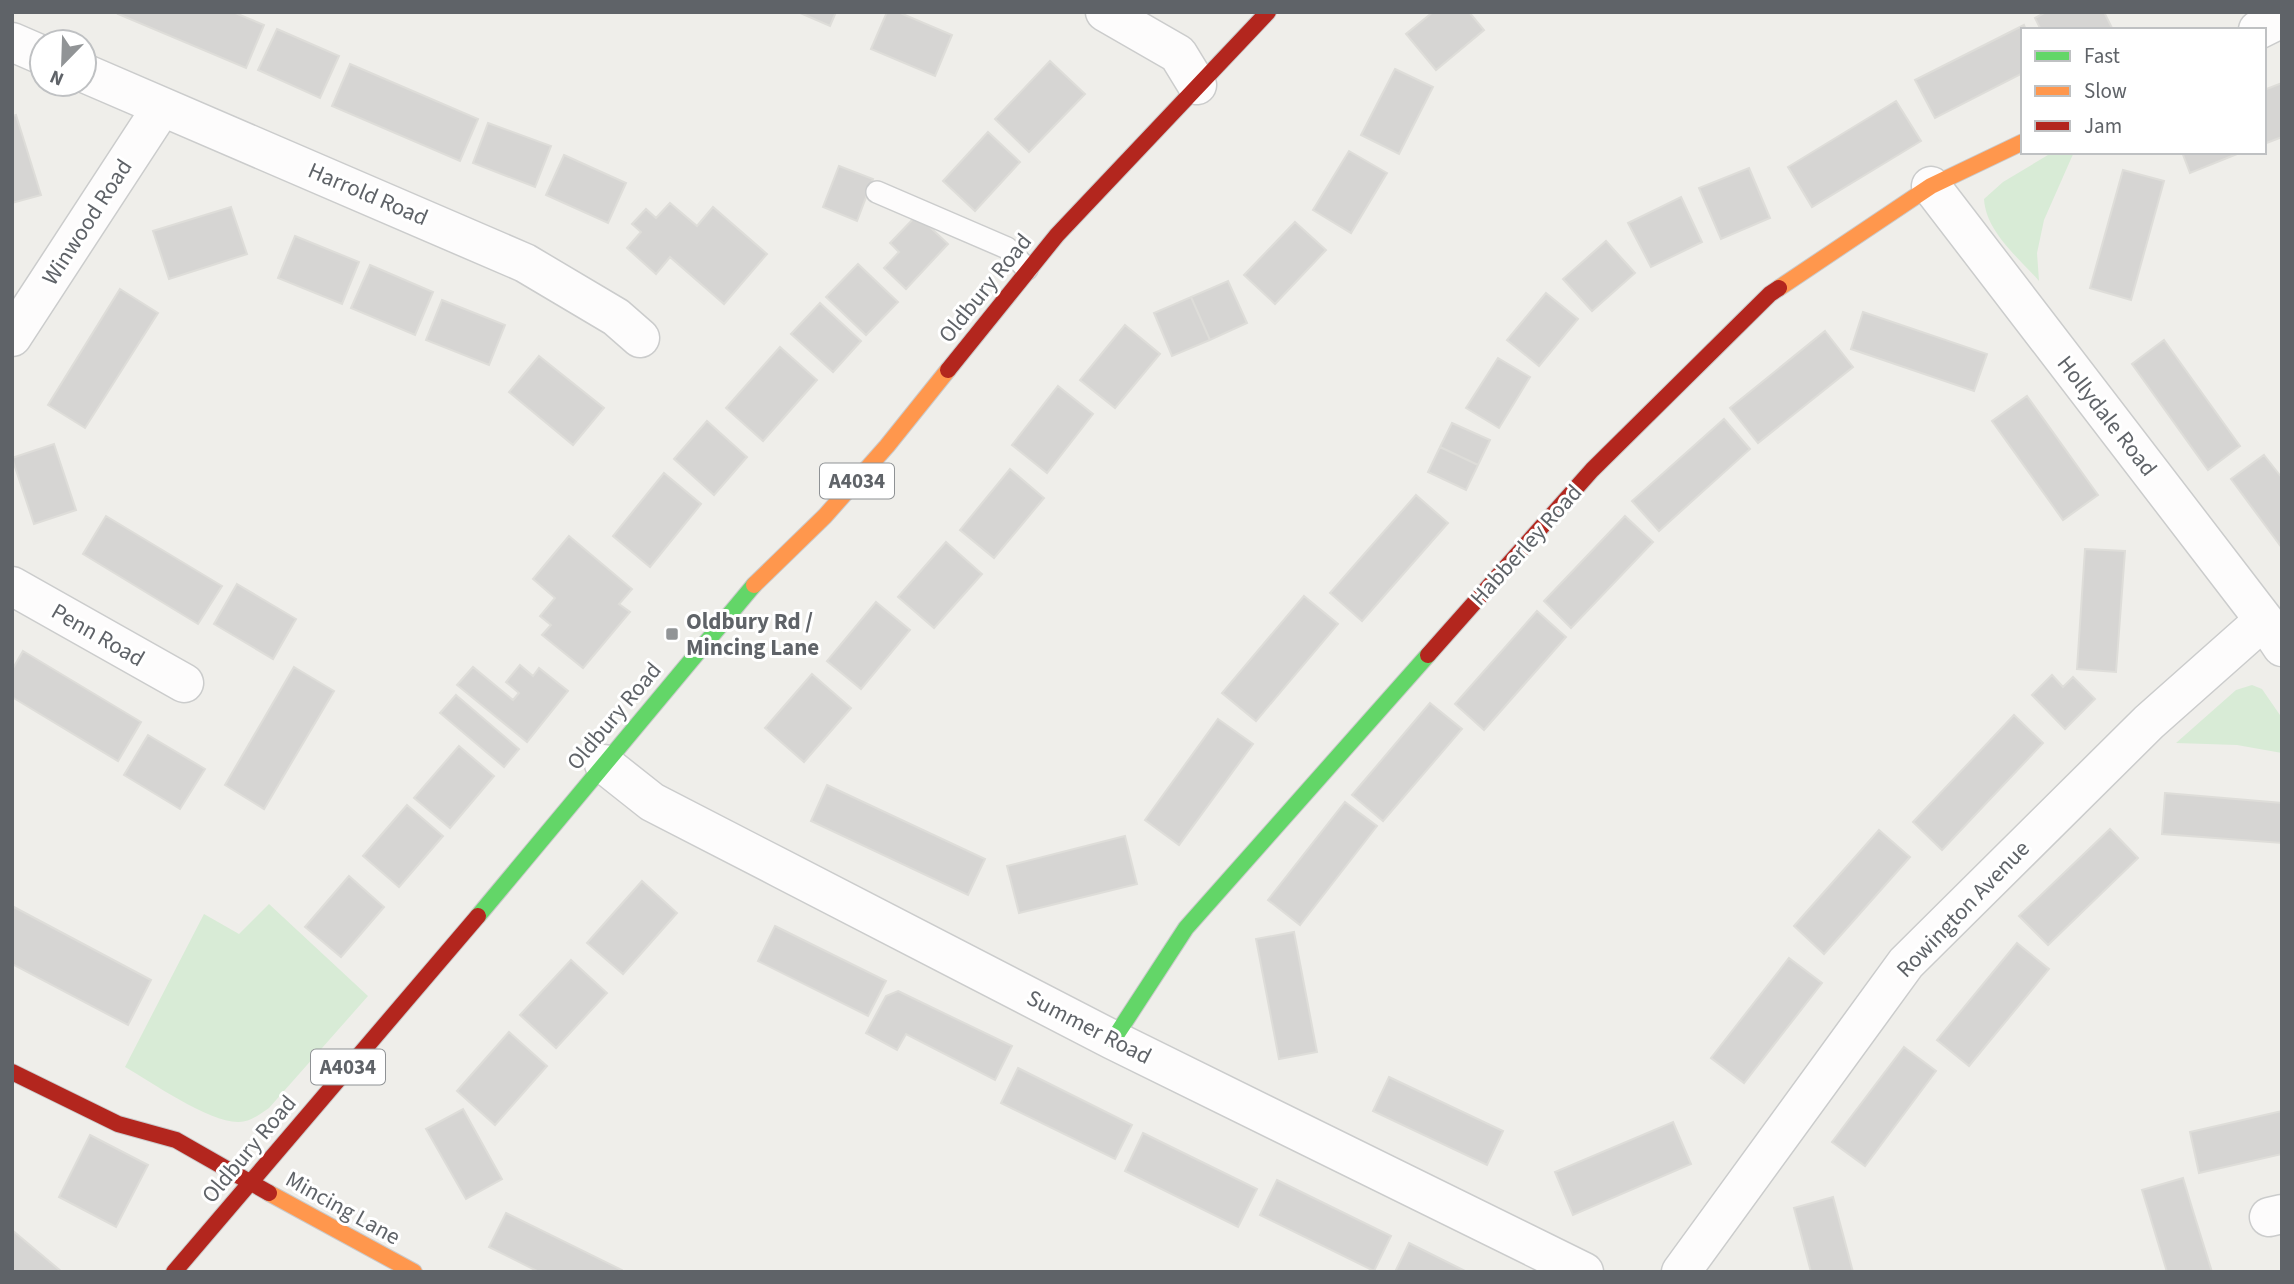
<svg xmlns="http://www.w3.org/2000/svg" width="2294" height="1284" viewBox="0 0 2294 1284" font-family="'Source Sans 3',sans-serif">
	<rect width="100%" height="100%" fill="#efeeea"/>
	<path fill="#d8ebd6" d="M2053,152h21l-30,68 -7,33 2,28c-21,-24 -53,-49 -55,-82l19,-17z
		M2252,685l10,4 20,29v35l-45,-8 -61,-2 60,-53z
		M269,904l99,92 -99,112c-9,6 -19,14 -30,14 -29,1 -88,-40 -114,-55l79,-153 35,20z"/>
	<path fill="#d6d5d3" stroke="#deddd9" stroke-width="2" d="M119,12h114l31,13 -18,43 -128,-54z
		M798,12h38l-6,14z
		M887,12h11l54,23 -17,41 -64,-27z
		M1433,12h36l15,18 -48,40 -30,-36z
		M2046,12h58l8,16 -71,2 -6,-12z
		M2024,25l2,5h-3v43l-88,45 -20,-38z
		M277,29l62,27 -19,42 -62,-28z
		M1050,61l35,33 -56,58 -34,-33z
		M350,64l128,55 -18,42 -128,-55z
		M1395,69l38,18 -34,67 -38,-19z
		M2282,83v54l-18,7v-54z
		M1896,101l25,40 -109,66 -24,-40z
		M16,115l25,80 -29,8v-87z
		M488,123l63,23 -16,41 -62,-24z
		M988,132l32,30 -45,49 -32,-30z
		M1349,151l38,22 -36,60 -38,-23z
		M2182,152h60l-52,21z
		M564,155l62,28 -18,40 -62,-28z
		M839,166l34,13 -16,42 -34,-14z
		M1749,168l21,50 -49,21 -22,-51z
		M2123,170l41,11 -33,119 -41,-12z
		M1681,197l21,45 -51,25 -23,-44z
		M670,203l27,23 16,-19 54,47 -43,50 -54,-47 -14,17 -29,-26 14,-16 -9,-8 14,-15 10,9z
		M231,207l16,47 -78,25 -16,-48z
		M917,215l31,29 -42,45 -22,-21 15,-16 -9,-9z
		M1295,222l31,28 -51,54 -31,-29z
		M295,236l64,26 -17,42 -64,-26z
		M1606,241l29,32 -43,38 -29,-32z
		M858,264l40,38 -32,33 -40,-38z
		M370,265l63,27 -18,43 -64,-27z
		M1228,281l19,42 -37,17 -19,-43z
		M120,289l38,24 -73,115 -37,-23z
		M1546,293l32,26 -39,47 -32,-26z
		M1191,297l19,43 -38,16 -18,-43z
		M442,300l63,25 -16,40 -63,-25z
		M820,303l41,38 -28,31 -42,-38z
		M1863,312l124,42 -13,37 -123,-42z
		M1125,325l35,29 -45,54 -35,-28z
		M1825,331l28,36 -95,76 -28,-35z
		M2164,340l76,106 -32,24 -76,-106z
		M780,347l37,33 -54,61 -37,-33z
		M539,356l65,52 -31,37 -64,-53z
		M1498,358l32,19 -31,51 -33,-20z
		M1058,386l35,28 -46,59 -35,-28z
		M2027,396l71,99 -35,25 -71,-99z
		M1724,419l26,30 -91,82 -27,-30z
		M707,421l40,36 -33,38 -40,-36z
		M1452,423l38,17 -12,25 -38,-18z
		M54,444l22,66 -42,14 -22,-66z
		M1440,447l38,18 -12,25 -38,-18z
		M2264,455l18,23v70l-51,-69z
		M1010,469l34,29 -50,60 -34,-28z
		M664,473l37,31 -51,63 -37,-31z
		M1416,495l32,28 -86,98 -32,-28z
		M106,516l116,70 -24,38 -115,-70z
		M1625,516l28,26 -82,86 -27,-27z
		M569,536l63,53 -13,15 11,8 -47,56 -41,-33 9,-10 -11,-9 15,-18 -22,-19z
		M946,542l36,32 -48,54 -36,-31z
		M2085,549l40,2 -9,121 -39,-3z
		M237,584l59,35 -23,40 -59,-35z
		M1304,596l34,28 -82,97 -34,-28z
		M876,602l34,28 -49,59 -34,-28z
		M1537,611l29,26 -82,93 -29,-26z
		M23,651l118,71 -23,39 -106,-64v-27z
		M520,665l13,11 6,-8 29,23 -41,51 -70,-57 16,-18 40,33 6,-7 -13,-11z
		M294,667l40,24 -70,118 -39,-24z
		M812,674l39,34 -47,54 -39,-34z
		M2052,675l11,12 10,-10 22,22 -30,30 -33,-34z
		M456,695l63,54 -15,18 -64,-54z
		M1430,703l32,26 -79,92 -31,-26z
		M2014,715l29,28 -101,107 -29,-28z
		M1218,719l35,25 -74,101 -34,-25z
		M148,735l57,34 -25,40 -56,-34z
		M459,746l35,30 -44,52 -36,-30z
		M827,785l158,74 -17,36 -157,-74z
		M2165,793l117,10v40l-120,-9z
		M1345,802l32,24 -77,99 -32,-25z
		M407,805l36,31 -44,51 -36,-31z
		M2110,829l28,29 -90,87 -29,-29z
		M1879,830l31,27 -86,97 -30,-28z
		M1125,836l12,48 -118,29 -12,-47z
		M349,876l35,31 -43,50 -36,-30z
		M642,881l35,32 -54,61 -36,-31z
		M12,906l139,74 -23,45 -116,-61z
		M775,926l111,55 -18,35 -110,-55z
		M1294,932l23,120 -38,7 -23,-120z
		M2017,943l32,26 -80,97 -32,-26z
		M1789,958l33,25 -78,100 -33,-25z
		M571,960l36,33 -51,55 -36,-33z
		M898,991l114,55 -17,34 -89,-46 -9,16 -31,-17 20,-37z
		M509,1032l38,34 -52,59 -38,-34z
		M1904,1047l32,24 -71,95 -33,-24z
		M1018,1068l114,57 -17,34 -114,-56z
		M1389,1077l114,54 -16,34 -114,-54z
		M463,1109l39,70 -36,20 -40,-70z
		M2282,1111v43l-83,19 -9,-41z
		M1673,1122l18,42 -118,51 -18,-43z
		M1143,1133l114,56 -19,38 -113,-56z
		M90,1135l58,30 -32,62 -57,-30z
		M2183,1178l10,33 19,61h-45l-25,-82z
		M1277,1180l114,56 -17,35 -114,-56z
		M1833,1197l20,75h-42l-17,-64z
		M506,1213l116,57v2h-83l-50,-25z
		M12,1230l50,42h-50z
		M1409,1243l58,29h-72z"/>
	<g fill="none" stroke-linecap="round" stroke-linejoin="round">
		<defs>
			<path id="lane" d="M877,192l130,56 20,21"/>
			<path id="street" d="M1105,12l73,42 19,31
				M2258,30l24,-12
				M12,42l30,13
				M84,73l441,190 91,54 24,21
				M1931,186l333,434 18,27
				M12,337l150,-230
				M12,586l172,97
				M604,764l48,38 130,67 331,171 471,232
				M2269,1217l13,-3
				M1681,1272l225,-309 243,-241 115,-102"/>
			<path id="fast" d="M478,916l276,-331
				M1113,1040l73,-112 242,-273"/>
			<path id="slow" d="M1779,288l152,-102 92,-44
				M754,585l71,-69 62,-70 61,-76
				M269,1193l145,79"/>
			<path id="jam" d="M948,370l109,-135 211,-223
				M1428,655l164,-185 178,-176 9,-6
				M12,1072l106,52 58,16 93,53
				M174,1272l304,-356"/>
		</defs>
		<use href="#lane" stroke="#cbcccc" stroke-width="24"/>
		<use href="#street" stroke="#cbcccc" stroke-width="41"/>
		<use href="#fast" stroke="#cacacb" stroke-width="18"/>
		<use href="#slow" stroke="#cacacb" stroke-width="18"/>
		<use href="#jam" stroke="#cacacb" stroke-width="18"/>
		<use href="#lane" stroke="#fdfcfc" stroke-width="21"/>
		<use href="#street" stroke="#fdfcfc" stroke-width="38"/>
		<use href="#fast" stroke="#63d668" stroke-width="16"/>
		<use href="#slow" stroke="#ff974d" stroke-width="16"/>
		<use href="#jam" stroke="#b3261e" stroke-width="16"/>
	</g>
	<rect fill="#919496" stroke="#fff" stroke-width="2.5" x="665" y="627" width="14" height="14" rx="3.5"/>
	<g text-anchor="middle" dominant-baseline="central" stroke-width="6" stroke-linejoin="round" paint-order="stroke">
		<g fill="#fff" stroke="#8f9295" stroke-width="2">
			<rect x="820" y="463.5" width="74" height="35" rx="5"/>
			<rect x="311" y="1049.5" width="74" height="35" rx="5"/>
		</g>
		<g font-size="21" font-weight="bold" fill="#5f6368">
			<text x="857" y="481">A4034</text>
			<text x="348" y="1067">A4034</text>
		</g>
		<g font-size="23" fill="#5f6368" stroke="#fff">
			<text transform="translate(368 194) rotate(23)">Harrold Road</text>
			<text transform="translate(87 222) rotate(-57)">Winwood Road</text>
			<text transform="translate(985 288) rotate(-51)">Oldbury Road</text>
			<text transform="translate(2107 416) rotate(52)">Hollydale Road</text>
			<text transform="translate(1526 545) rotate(-48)">Habberley Road</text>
			<text transform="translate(98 635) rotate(30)">Penn Road</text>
			<text transform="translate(614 716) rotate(-50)">Oldbury Road</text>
			<text transform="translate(1963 909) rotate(-46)">Rowington Avenue</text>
			<text transform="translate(1089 1027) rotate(27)">Summer Road</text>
			<text transform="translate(249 1149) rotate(-50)">Oldbury Road</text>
			<text transform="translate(343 1208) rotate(29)">Mincing Lane</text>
		</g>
		<g font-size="23" font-weight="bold" fill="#5f6368" stroke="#fff" text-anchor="start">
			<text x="686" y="621">Oldbury Rd /<tspan x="686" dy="26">Mincing Lane</tspan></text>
		</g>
	</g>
	<rect width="2294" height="1284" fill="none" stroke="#5f6368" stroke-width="28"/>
	<rect x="2021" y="28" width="245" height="126" fill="#ffffff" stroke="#bfc1c3" stroke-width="2"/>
	<rect x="2035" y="51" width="35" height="10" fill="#63d668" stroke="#bfc1c3" stroke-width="2"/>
	<text x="2084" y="63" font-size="21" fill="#5f6368">Fast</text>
	<rect x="2035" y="86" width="35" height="10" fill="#ff974d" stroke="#bfc1c3" stroke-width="2"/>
	<text x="2084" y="98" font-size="21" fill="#5f6368">Slow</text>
	<rect x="2035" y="121" width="35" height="10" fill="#b3261e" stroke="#bfc1c3" stroke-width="2"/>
	<text x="2084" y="133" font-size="21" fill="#5f6368">Jam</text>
	<g transform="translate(63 63) rotate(203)"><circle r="33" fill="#ffffff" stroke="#bfc1c3" stroke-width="2"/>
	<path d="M0-5L12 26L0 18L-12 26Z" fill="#919496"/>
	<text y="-10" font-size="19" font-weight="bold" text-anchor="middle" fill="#5f6368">N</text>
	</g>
</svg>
